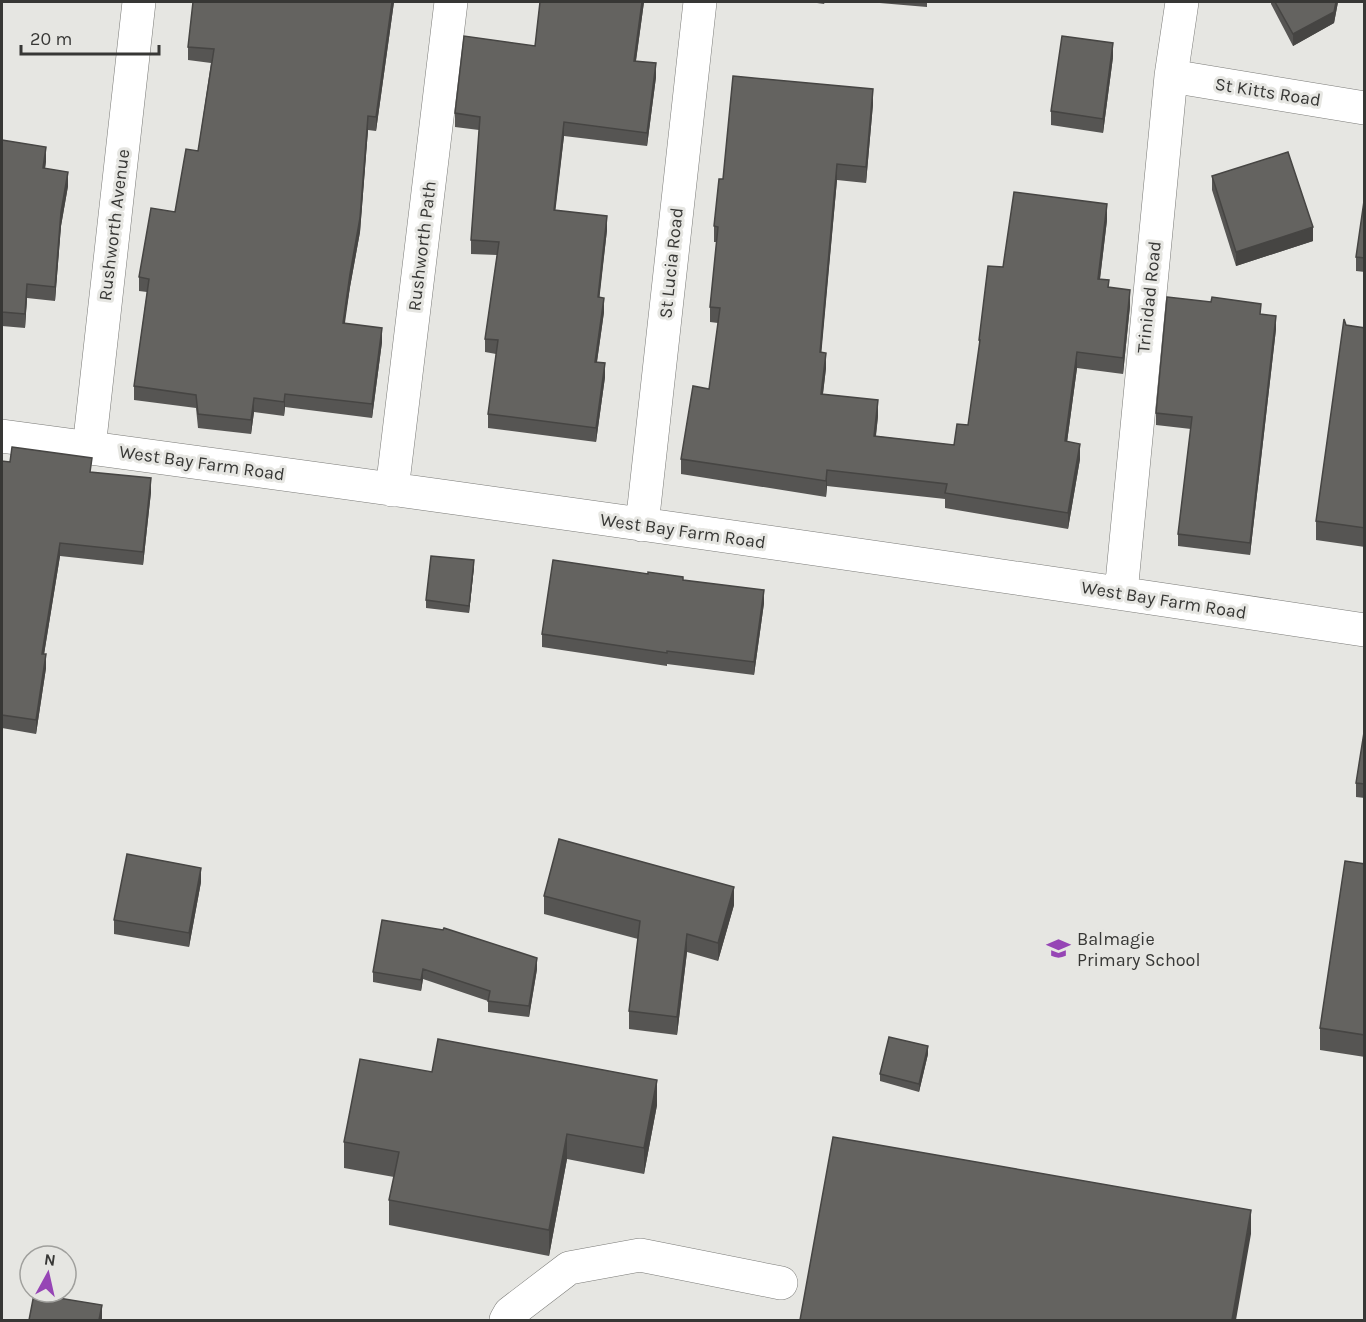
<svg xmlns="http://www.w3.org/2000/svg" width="1366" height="1322" viewBox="0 0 1366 1322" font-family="Karla,sans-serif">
	<rect width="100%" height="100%" fill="#e6e6e2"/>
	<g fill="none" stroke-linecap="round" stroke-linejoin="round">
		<defs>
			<path id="minor" d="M1171,76l193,32
				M2,436c454,61 909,125 1362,194
				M89,448l50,-446
				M392,490l59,-488
				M642,525l58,-523
				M1121,593l50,-517 11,-74
				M506,1320l4,-7 59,-45 71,-13 141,28"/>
		</defs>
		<use href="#minor" stroke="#7b7b78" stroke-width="34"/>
		<use href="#minor" stroke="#fff" stroke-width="33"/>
	</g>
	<path fill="#565553" d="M394,2l-18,129 -8,-1 -8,102 -10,55 -6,37 38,18 -10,76 -87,-11 -1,9 -30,-4 -3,22 -53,-6 -2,-20 -62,-8v-14l13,-94 -8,-1v-14l36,-65 23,-61 13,-88 -23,-3v-13z
		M540,2h104l-8,59 20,16 -9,69 -83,-10 -9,74 52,20 -8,68 5,14 -7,50 8,15 -9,65 -108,-14v-14l8,-60 -11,-2v-13l12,-84 -26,-1v-14l8,-110 -24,-3v-14l80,-67z
		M810,2h15l-1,2z
		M868,2h59v5z
		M1271,2h67l-4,21 -41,23 -22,-42z
		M1113,57l-10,76 -52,-8v-14z
		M873,104l-7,79 -29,-3 -16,172 5,16 -3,26 55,22 -2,20 78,9 14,-20 11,-75v-10l24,-73 104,-47 -7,59 30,27 -7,68 -46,-6 -10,74 13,17 -12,70 -123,-21v-9l-118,-13 -1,11 -145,-23v-15l28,-70 9,-66 -8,-1v-15l7,-65h-3v-16l9,-47z
		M2,140l44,21 -1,8 23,17 -7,40 -6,75 -28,-3 -2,30 -23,-2z
		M1212,176l101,65 -77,25 -24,-76z
		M1365,194v78l-9,-1v-14z
		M1261,314l15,15 -26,226 -72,-9v-12l13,-105 -35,-4v-12z
		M1346,325l19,3v219l-49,-7v-19z
		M2,461l90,11 59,20 -8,73 -83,-9 -16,98 2,14 -10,66 -34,-6z
		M474,567l-5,46 -43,-5v-8z
		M683,580l81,23 -10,72 -87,-11v2l-125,-19v-13z
		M1365,726v72l-9,-1v-14z
		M1365,864v193l-45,-7v-22z
		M201,882l-12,65 -75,-13v-14z
		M544,896l190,9 -16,56 -31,-9 -10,83 -48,-6v-18l9,-72 -94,-25z
		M382,920l155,49 -8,48 -41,-5v-11l-65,-22 -2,12 -48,-9v-10z
		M928,1054l-9,38 -39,-11v-7z
		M432,1072l225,33 -13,69 -77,-15 -18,97 -160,-31v-25l5,-23 -50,-9v-26z"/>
	<path fill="#464543" d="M392,2h2l-18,129v-14z
		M642,2h2l-10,72v-13z
		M1336,2h2l-4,21 -41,23v-12z
		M1113,43v14l-10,76v-14z
		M656,63v14l-9,69v-13z
		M873,89v15l-7,79v-16z
		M368,116v14l-8,102 -10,55 -7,50v-14z
		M564,122v14l-10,87v-13z
		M46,147v14l-3,21v-14z
		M837,164v16l-17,188v-16z
		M68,172v14l-7,40 -6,75v-14l6,-75z
		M1107,204v16l-9,75v-16z
		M607,216v14l-9,81v-14z
		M1313,227v14l-77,25v-14z
		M27,284v14l-2,30v-14z
		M1130,290v16l-7,68v-16z
		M604,298v14l-9,63v-13z
		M1276,316v13l-26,226v-12z
		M382,328v14l-10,76v-14z
		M1077,352v16l-12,89v-16z
		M826,353v15l-5,41v-15z
		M605,363v14l-9,65v-14z
		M285,394v13l-1,9v-14z
		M254,398v14l-3,22v-14z
		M878,400v16l-4,35v-15z
		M1080,444v15l-12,70v-16z
		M827,470v16l-1,11v-16z
		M151,478v14l-8,73v-13z
		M60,543v13l-18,111v-13z
		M474,560v7l-5,46v-7z
		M764,590v13l-10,72v-13z
		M46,654v14l-10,66v-14z
		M201,868v14l-12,65v-14z
		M734,887v18l-16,56v-18z
		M687,934v18l-10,83v-18z
		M537,958v11l-8,48v-11z
		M423,969v10l-2,12v-11z
		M928,1046v8l-9,38v-8z
		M657,1080v25l-13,69v-26z
		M567,1134v25l-18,97v-26z
		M1251,1210v24l-15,86h-4z
		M102,1305v14l-1,1h-2z"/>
	<path fill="#646360" stroke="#464543" stroke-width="1.5" d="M193,2h199l-16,115 -8,-1 -8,102 -10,56 -7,49 39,5 -10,76 -87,-10 -1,8 -30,-4 -3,22 -53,-6 -2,-19 -62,-9 15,-107 -10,-2 12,-69 24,4 11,-63 12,2 16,-102 -26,-2z
		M540,2h102l-8,59 22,2 -9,70 -83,-11 -10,88 53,6 -9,81 6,1 -9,64 10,1 -9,65 -108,-14 10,-74 -13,-1 14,-97 -28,-2 9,-123 -25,-4 9,-77 71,10z
		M1275,2h61l-2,10 -41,22z
		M1062,36l51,7 -10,76 -52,-8z
		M733,76l140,13 -7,78 -29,-3 -17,188 6,1 -5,41 57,6 -4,36 80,9 3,-21 11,1 12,-85h-1l9,-74 15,1 11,-75 93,12 -9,75 11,1 -1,7 22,3 -7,68 -46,-6 -12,89 15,3 -12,69 -123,-20 2,-9 -120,-14 -1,11 -145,-22 12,-73 16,3 11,-81 -10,-1 8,-80 -4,-1 5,-47h4z
		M2,140l44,7 -3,21 25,4 -7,40 -6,75 -28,-3 -2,30 -23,-2z
		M1288,152l25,75 -77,25 -24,-76z
		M1365,194v64l-9,-1z
		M1167,297l44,5 1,-5 49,7 -1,10 16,2 -26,227 -72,-9 14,-117 -36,-4z
		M1344,319l2,6 19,3v200l-49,-7z
		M12,447l80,11 -2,14 61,6 -8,74 -83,-9 -18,111h4l-10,66 -34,-5v-254l8,1z
		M431,556l43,4 -5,46 -43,-6z
		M553,560l95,14v-2l35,5v3l81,10 -10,72 -87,-11v2l-125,-19z
		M1365,726v58l-9,-1z
		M559,839l175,48 -16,56 -31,-9 -10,83 -48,-6 11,-90 -96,-25z
		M127,854l74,14 -12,65 -75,-13z
		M1345,861l20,3v171l-45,-7z
		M382,920l61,10 1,-2 93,30 -8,48 -41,-5 2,-10 -67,-22 -2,11 -48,-8z
		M889,1037l39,9 -9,38 -39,-10z
		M438,1039l219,41 -13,68 -77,-14 -18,96 -160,-30 10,-48 -55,-10 16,-83 72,13z
		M833,1137l418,73 -19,110h-432z
		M34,1294l68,11 -3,15h-70z"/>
	<defs>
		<symbol id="school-bare" viewBox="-9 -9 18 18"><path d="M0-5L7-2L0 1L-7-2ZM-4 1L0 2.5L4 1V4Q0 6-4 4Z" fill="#9645b5" stroke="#e6e6e2" stroke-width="2.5" paint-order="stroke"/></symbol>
	</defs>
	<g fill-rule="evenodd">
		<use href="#school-bare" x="1042" y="932" width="33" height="33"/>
	</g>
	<g text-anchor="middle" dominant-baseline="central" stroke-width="6" stroke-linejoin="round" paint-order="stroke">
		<g font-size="18" fill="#373735" stroke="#e6e6e2">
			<text transform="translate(1268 92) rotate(9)">St Kitts Road</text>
			<text transform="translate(114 225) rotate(-83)">Rushworth Avenue</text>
			<text transform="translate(422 246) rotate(-83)">Rushworth Path</text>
			<text transform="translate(671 263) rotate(-84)">St Lucia Road</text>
			<text transform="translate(1149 297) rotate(-84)">Trinidad Road</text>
			<text transform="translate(202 463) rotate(8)">West Bay Farm Road</text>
			<text transform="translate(683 531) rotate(8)">West Bay Farm Road</text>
			<text transform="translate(1164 600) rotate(9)">West Bay Farm Road</text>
		</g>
		<g font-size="18" fill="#373735" stroke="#e6e6e2" text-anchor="start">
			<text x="1077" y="939">Balmagie<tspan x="1077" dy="21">Primary School</tspan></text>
		</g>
	</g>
	<rect width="1366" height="1322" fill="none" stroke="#373735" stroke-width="6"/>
	<g transform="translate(48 1274) rotate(8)"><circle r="28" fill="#e6e6e2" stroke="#a0a09d" stroke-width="1.5"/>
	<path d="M0-4.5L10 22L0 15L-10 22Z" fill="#9645b5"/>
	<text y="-9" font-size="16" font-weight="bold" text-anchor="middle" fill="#373735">N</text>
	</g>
	<path d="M21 45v9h138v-9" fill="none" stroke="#373735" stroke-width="3"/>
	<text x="30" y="45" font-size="18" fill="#373735" stroke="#e6e6e2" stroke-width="4.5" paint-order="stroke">20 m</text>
</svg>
